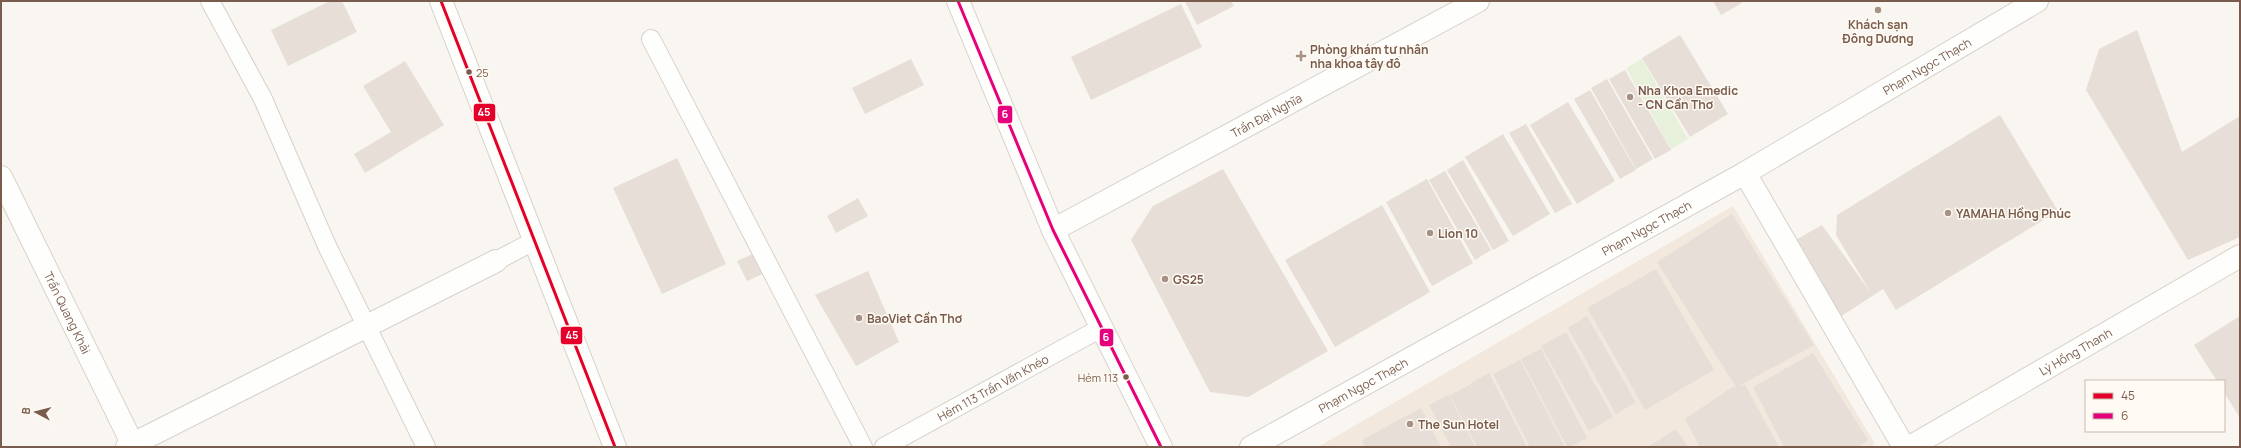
<svg xmlns="http://www.w3.org/2000/svg" width="2241" height="448" viewBox="0 0 2241 448" font-family="Manrope,sans-serif">
	<rect width="100%" height="100%" fill="#f9f5f0"/>
	<path fill="#f2e8de" d="M1733,206l142,238 -5,3h-552z"/>
	<path fill="#e7f0db" d="M1642,59l46,80 -17,10 -45,-81z"/>
	<path fill="#e6ded7" d="M330,1h12l15,31 -69,34 -17,-36z
		M1185,1h46l3,5 -37,19z
		M1713,1h28l1,2 -21,12z
		M1181,4l21,43 -111,53 -20,-43z
		M2137,30l45,122 58,-36v121l-52,23 -102,-170 13,-41z
		M1680,35l48,79 -38,23 -48,-79z
		M911,59l13,26 -59,29 -13,-26z
		M405,61l39,64 -79,48 -11,-19 37,-22 -28,-46z
		M1625,70l46,80 -16,9 -46,-80z
		M1607,79l46,80 -17,10 -45,-81z
		M1590,90l46,80 -16,9 -46,-80z
		M1568,102l47,79 -38,23 -47,-79z
		M2000,115l58,96 -162,99 -13,-21 -43,28 -46,-76 28,-16 49,68 -35,-58 1,-20z
		M1526,124l46,80 -17,9 -46,-80z
		M1503,134l47,80 -37,22 -48,-79z
		M677,158l49,106 -64,30 -49,-106z
		M1463,160l46,81 -16,9 -46,-80z
		M1223,169l105,182 -80,46 -38,-5 -79,-152 22,-34z
		M1445,171l46,79 -16,10 -46,-80z
		M1427,179l46,84 -41,23 -46,-84z
		M858,198l10,18 -32,17 -9,-17z
		M1382,205l48,87 -95,55 -50,-87z
		M1732,214l82,131 -75,41 6,-1 34,62h-79l-15,-28 46,-31 5,-1 -79,-125z
		M760,251l9,20 -22,10 -10,-20z
		M1656,269l58,101 -69,40 -58,-102z
		M868,271l31,71 -43,24 -41,-71z
		M1587,316l49,86 -20,12 -48,-86z
		M2240,316v102l-16,-26v-11h-7l-23,-36z
		M1566,332l47,85 -24,14 -48,-85z
		M1541,349l46,89 -17,9h-3l-46,-88z
		M1813,353l55,87 -9,7h-75l-31,-60z
		M1520,360l44,85 -3,2h-31l-37,-73z
		M1489,373l38,74h-50l-27,-52 20,-10 20,37 -20,-38z
		M1449,395l26,52h-24l-22,-42z
		M1421,408l20,39h-76l-3,-7z
		M1676,429l12,18h-40z"/>
	<g fill="none" stroke-linecap="round" stroke-linejoin="round">
		<defs>
			<g id="lane">
				<path d="M210,1l53,98 64,147 99,201"/>
				<path d="M651,39l212,408"/>
				<path d="M496,261l38,-20"/>
				<path id="s1" d="M884,447l217,-119"/>
			</g>
			<g id="street">
				<path d="M441,1l174,446"/>
				<path d="M1745,173l159,274"/>
				<path id="s2" d="M1053,230l425,-229"/>
				<path d="M127,447l369,-186"/>
				<path id="s3" d="M1251,447l494,-274 292,-172"/>
			</g>
			<g id="secondary">
				<path d="M958,1l95,229 108,217"/>
				<path id="s4" d="M1,177l133,270"/>
				<path id="s5" d="M1910,447l330,-191"/>
			</g>
		</defs>
		<use href="#lane" stroke="#d7d1cb" stroke-width="20"/>
		<use href="#street" stroke="#d7d1cb" stroke-width="24"/>
		<use href="#secondary" stroke="#d9d2cb" stroke-width="24"/>
		<use href="#lane" stroke="#fefefd" stroke-width="18"/>
		<use href="#street" stroke="#fefefd" stroke-width="22"/>
		<use href="#secondary" stroke="#fefefd" stroke-width="22"/>
		<defs>
			<path id="bus-1" d="M441,1l174,446"/>
			<path id="bus-2" d="M958,1l95,229 108,217"/>
		</defs>
		<use href="#bus-1" stroke="#fffaf3" stroke-width="6"/>
		<use href="#bus-2" stroke="#fffaf3" stroke-width="6"/>
		<use href="#bus-1" stroke="#e4002b" stroke-width="3"/>
		<use href="#bus-2" stroke="#e5007d" stroke-width="3"/>
	</g>
	<g fill="#a69286" stroke="#fffaf3" stroke-width="1.5">
		<circle cx="1878" cy="10" r="4"/>
		<path d="M1299 50h4v4h4v4h-4v4h-4v-4h-4v-4h4z"/>
		<circle cx="1630" cy="97" r="4"/>
		<circle cx="1948" cy="213" r="4"/>
		<circle cx="1430" cy="233" r="4"/>
		<circle cx="1165" cy="279" r="4"/>
		<circle cx="859" cy="318" r="4"/>
		<circle cx="1410" cy="424" r="4"/>
	</g>
	<g fill="#7a5c4d" stroke="#fffaf3" stroke-width="1.5">
		<circle cx="469" cy="72" r="3.5"/>
		<circle cx="1126" cy="377" r="3.5"/>
	</g>
	<g text-anchor="middle" dominant-baseline="central" stroke-width="3" stroke-linejoin="round" paint-order="stroke">
		<g font-size="11" fill="#7a5c4d" stroke="#fffaf3" text-anchor="start">
			<text x="476" y="72">25</text>
			<text x="1118" y="377" text-anchor="end">Hẻm 113</text>
		</g>
		<g font-size="12" font-weight="bold" fill="#7a5c4d" stroke="#fffaf3" text-anchor="start">
			<text x="1878" y="24" text-anchor="middle">Khách sạn<tspan x="1878" dy="14">Đông Dương</tspan></text>
			<text x="1310" y="49">Phòng khám tư nhân<tspan x="1310" dy="14">nha khoa tây đô</tspan></text>
			<text x="1638" y="90">Nha Khoa Emedic<tspan x="1638" dy="14">- CN Cần Thơ</tspan></text>
			<text x="1956" y="213">YAMAHA Hồng Phúc</text>
			<text x="1438" y="233">Lion 10</text>
			<text x="1173" y="279">GS25</text>
			<text x="867" y="318">BaoViet Cần Thơ</text>
			<text x="1418" y="424">The Sun Hotel</text>
		</g>
		<g font-size="12" fill="#7a5c4d" stroke="#fffaf3">
			<text stroke="none"><textPath href="#s3" startOffset="776">Phạm Ngọc Thạch</textPath></text>
			<text stroke="none"><textPath href="#s2" startOffset="242">Trần Đại Nghĩa</textPath></text>
			<text stroke="none"><textPath href="#s3" startOffset="452">Phạm Ngọc Thạch</textPath></text>
			<text stroke="none"><textPath href="#s4" startOffset="151">Trần Quang Khải</textPath></text>
			<text stroke="none"><textPath href="#s5" startOffset="191">Lý Hồng Thanh</textPath></text>
			<text stroke="none"><textPath href="#s3" startOffset="128">Phạm Ngọc Thạch</textPath></text>
			<text stroke="none"><textPath href="#s1" startOffset="124">Hẻm 113 Trần Văn Khéo</textPath></text>
		</g>
	</g>
	<g stroke="#fffaf3" stroke-width="1.5">
		<rect x="473" y="103" width="23" height="19" rx="4" fill="#e4002b"/>
		<rect x="997" y="105" width="16" height="19" rx="4" fill="#e5007d"/>
		<rect x="560" y="326" width="23" height="19" rx="4" fill="#e4002b"/>
		<rect x="1099" y="328" width="15" height="19" rx="4" fill="#e5007d"/>
	</g>
	<g font-size="11" text-anchor="middle" font-weight="bold" fill="#fff">
		<text x="484" y="116">45</text>
		<text x="1005" y="118">6</text>
		<text x="572" y="339">45</text>
		<text x="1106" y="341">6</text>
	</g>
	<rect width="2241" height="448" fill="none" stroke="#7a5c4d" stroke-width="4"/>
	<rect x="2085" y="380" width="140" height="52" fill="#fffaf3" stroke="#cabbb1"/>
	<rect x="2093" y="393" width="20" height="6" fill="#e4002b" stroke="#cabbb1"/>
	<text x="2121" y="400" font-size="12" fill="#7a5c4d">45</text>
	<rect x="2093" y="413" width="20" height="6" fill="#e5007d" stroke="#cabbb1"/>
	<text x="2121" y="420" font-size="12" fill="#7a5c4d">6</text>
	<g transform="translate(36 412) rotate(277)" stroke="#fffaf3" stroke-width="3" paint-order="stroke">
	<path d="M0-3L7 15L0 10L-7 15Z" fill="#7a5c4d"/>
	<text y="-6" font-size="11" font-weight="bold" text-anchor="middle" fill="#7a5c4d">B</text>
	</g>
</svg>
